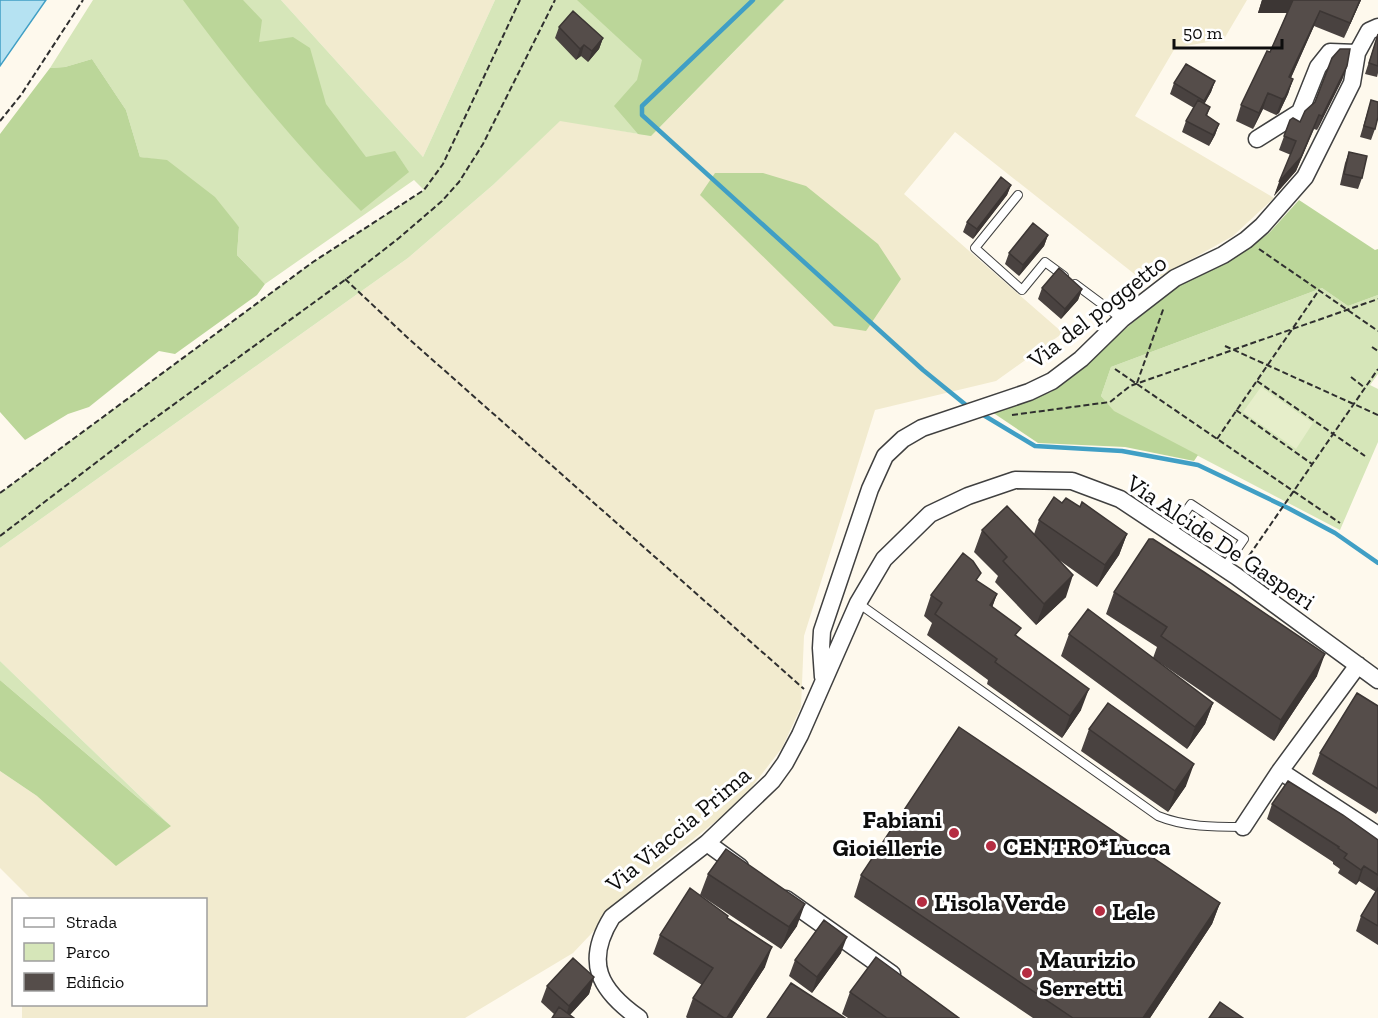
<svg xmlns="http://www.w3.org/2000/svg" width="1378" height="1018" viewBox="0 0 1378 1018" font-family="'Zilla Slab',serif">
	<rect width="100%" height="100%" fill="#fef9ed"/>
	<path fill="#f2ebcf" d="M281,0h214l-72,157z
		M785,0h462l-23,39 -49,9 -40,68 139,82 -41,38 -86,48 -192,-152 -51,62 159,139 -67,48 -121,29 -71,226 -3,71 -19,41 -42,54 -97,77 -70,74 -108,65h-443v-13l184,-1v-104l-175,-1 -31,-31v-97l37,25 134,30 -171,-165v-113l408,-290 85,-73 67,-65 91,16z"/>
	<path fill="#d6e6b9" d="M93,0h188l142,157 72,-157h290l-134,136 -91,-15 -67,64 -85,73 -408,290v-55l313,-231 111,-72 -10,-10 -149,104 -28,-29 2,-28 -72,-66 -27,-4 -14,-47 -34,-51 -27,8 -15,1z
		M1322,288l26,18 30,-11v79l-8,11 8,4v53l-38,88 -226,-118 -13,-16 10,-29z
		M0,661l171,165 -171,-146z"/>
	<path fill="#bbd699" d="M183,0h60l19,20 -3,22 34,-5 17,11 16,56 40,53 29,-6 14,21 -48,39c-64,-65 -124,-137 -178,-211z
		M577,0h207l-133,136 -13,-2 -24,-28 23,-26 5,-20z
		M92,59l34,51 14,47 27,3 48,37 24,30 -2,28 28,29 -8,11 -82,59 -16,-3 -70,56 -21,7 -43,26 -25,-28v-278l50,-66 15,-1z
		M715,173h48l43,13 72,58 23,35 -35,52 -32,-5 -134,-131z
		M1299,200l76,50 3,-1v46l-30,11 -26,-18 -211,79 -10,29 13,15 84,44 -4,6 -69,-14 -87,-4 -46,-31 59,-20 126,-107 61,-29 31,-23z
		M0,680l171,146 -55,40 -79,-70 -37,-25z"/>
	<path fill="#e6eeca" d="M1261,387l52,36 -17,26 -53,-37z"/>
	<path fill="#b5e2f2" stroke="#409fc5" stroke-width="1.5" d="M0,0h46l-46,66z"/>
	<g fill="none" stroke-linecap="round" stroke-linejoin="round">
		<path stroke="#409fc5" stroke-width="4.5" d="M753,0l-111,106v9l281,255 43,35
			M985,416l50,30 87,5 76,14 90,43 47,25 43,30"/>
		<defs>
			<path id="service" d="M1018,195l-43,53 47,42 23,-28 19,14
				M1075,284l47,35
				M1171,533l20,-29 53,35 -20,29
				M858,603l300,213c27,11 56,11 85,11"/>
			<path id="minor" d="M1257,139l43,-27 18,-45 12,-15 27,1
				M823,677l-2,-29 1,-17 48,-142 15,-33 18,-17 19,-11 107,-36 23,-11 29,-22 41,-40 53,-41 48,-23 23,-15 16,-14 43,-49 47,-94 5,-30 12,-22 9,-4
				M1280,771l98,64
				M1243,827l37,-56 78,-106
				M707,843l33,24
				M786,899l106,75
				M639,1018c-40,-28 -55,-56 -27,-101l95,-74 65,-62 13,-18 15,-28 58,-132 26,-44 46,-45 38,-18 47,-16 57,1 48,18 116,77 142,104"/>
		</defs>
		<use href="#service" stroke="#404040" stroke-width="10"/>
		<use href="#minor" stroke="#404040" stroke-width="19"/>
		<path stroke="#2f2f2f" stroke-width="2" stroke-dasharray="6 3" stroke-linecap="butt" d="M0,121l21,-26 62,-95
			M1259,249l119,82
			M345,279l64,60 395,350
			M1225,346l153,69
			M1372,347l6,4
			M1115,369l225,154
			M1351,377l14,11
			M1257,381l108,75
			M1137,383l27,-76
			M1236,410l76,54
			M1012,415l98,-13 20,-16 248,-87
			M1217,439l102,-149
			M0,493l313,-231 111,-72 19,-26 77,-164
			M0,536l140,-107 209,-152 50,-39 43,-37 17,-19 24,-38 72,-144
			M1244,563l134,-194"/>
		<use href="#service" stroke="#fff" stroke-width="8"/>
		<use href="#minor" stroke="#fff" stroke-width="16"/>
	</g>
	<path fill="#494240" d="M1262,0h99l-17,38 -30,-12 -23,52 2,1 -5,15 -9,19 -3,2 -13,-6 -10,20 -17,-8 5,-16 29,-53 17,-39h-29z
		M559,27l44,11 -4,11 -11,13 -7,-6 -5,4 -21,-22z
		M1378,34v39l-1,4 -12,-3z
		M1347,66l-5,14 -25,50 -3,-1 -18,42 -22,25 17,-41 -12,-5 11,-30 10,2 15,-20z
		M1215,81l-4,11 -7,12 6,3 -3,9 12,8 -4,11 -6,11 -27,-14 4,-11 8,-13 -24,-14 4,-11z
		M1371,100l4,29 -4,11 -11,-3z
		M1349,152l13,26 -4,11 -18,-4 5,-22z
		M1011,185l-4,10 -34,44 -10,-7 4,-10z
		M1048,235l-4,11 -25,30 -14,-12 4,-11z
		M1042,288l40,1 -4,11 -17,19 -23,-20z
		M1062,503l18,4 47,27 -8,21 -22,32 -38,-27 7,37 -30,28 -41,-43 3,-6 -24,-24 8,-22 52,4 5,-14z
		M978,582l19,12 -5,13 89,103 -19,28 -75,-54 1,-4 -61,-45 5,-12 -8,-7 7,-21z
		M1114,592l203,84 -43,65 -121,-83 4,-11 -51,-33z
		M1069,634l144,69 -8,21 -18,25 -126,-93z
		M1378,706v105l-2,3 -64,-40 8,-21z
		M1089,729l97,57 -18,26 -87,-61z
		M1272,804l106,36v105l-22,-14 5,-15 15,-24 -17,-11 -3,4 -18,-12 2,-4 -7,-5v-2l-66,-43z
		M708,874l89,52 -16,23 -81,-54z
		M861,875l359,28 -8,21 -62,94h-117l-179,-121z
		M727,918l38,49 -33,51h-45l-1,-1 7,-19 9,-13 -49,-31 7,-19z
		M841,953l-29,40 -23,-17 6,-16z
		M594,977l-5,17 -19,21 -16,-1 -13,-12 6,-16z
		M850,992l109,26h-111l-6,-4z"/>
	<path fill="#3c3634" d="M1262,0h32l-5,13h-31z
		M1360,0h1l-17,38 6,-15z
		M1320,11l-6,15 -30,67 5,-16z
		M603,38l-4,11 -11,13 4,-11z
		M584,45l-3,11 -5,4 4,-11z
		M1347,66l-5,14 -25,50 5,-14z
		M1293,79l-5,15 -9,19 -3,2 6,-16z
		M1215,81l-4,11 -11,20 4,-11z
		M1268,93l-5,16 -10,20 6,-16z
		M1319,115l-23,56 -22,25 5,-14z
		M1219,124l-4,11 -6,11 4,-11z
		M1011,185l-4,10 -34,44 4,-10z
		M1048,235l-4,11 -25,30 4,-11z
		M1082,289l-4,11 -17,19 4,-10z
		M1127,534l-8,21 -22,32 8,-22z
		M1073,575l-7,22 -30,28 8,-21z
		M997,594l-8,22 1,-11z
		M1325,654l-8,22 -43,65 7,-21z
		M1089,689l-8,21 -19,28 8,-22z
		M1213,703l-8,21 -18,25 8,-22z
		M1194,764l-8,22 -18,26 7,-21z
		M1364,866l-5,15 -3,4 5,-15z
		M1220,903l-8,21 -62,94h-7z
		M805,904l-8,22 -16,23 8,-22z
		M847,937l-6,16 -29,40 5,-16z
		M772,947l-7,20 -33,51h-5z
		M594,977l-5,17 -22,24h-2l4,-12z"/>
	<path fill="#554d4a" stroke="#3c3634" stroke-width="1.5" d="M1293,0h67l-10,23 -30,-12 -31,66 4,2 -8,18 -3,2 -14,-6 -9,20 -18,-8 26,-54 3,1z
		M573,11l30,27 -11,13 -8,-6 -4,4 -21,-22z
		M1378,34v32l-9,-3z
		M1340,49h10l-3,17 -25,50 -3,-1 -18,42 -22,25 17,-41 -12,-5 6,-16 3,-2 7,4 5,-11 10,-9 17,-44z
		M1186,64l29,17 -11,20 -30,-18z
		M1198,100l12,7 -4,8 13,9 -6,11 -27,-14z
		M1371,100l7,2v15l-3,12 -11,-3z
		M1349,152l18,4 -5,22 -18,-4z
		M1001,177l10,8 -34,44 -10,-7z
		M1033,223l15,12 -25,30 -14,-12z
		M1059,268l23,21 -17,20 -23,-21z
		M1054,497l8,6 4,-5 14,9 2,-5 45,32 -22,31 -66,-45z
		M1007,506l66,69 -29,29 -41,-43 4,-4 -25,-27z
		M1149,539h4l51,33 121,82 -44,66 -120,-84 6,-9 -53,-35z
		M963,553l10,8 8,12 -5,7 21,14 -7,11 31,23 -6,7 74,54 -19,27 -75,-54 2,-3 -62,-45 7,-11 -11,-8z
		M1088,609l125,94 -18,24 -126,-93z
		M1357,693l21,13v83l-58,-36z
		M1108,703l86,61 -19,27 -86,-62z
		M959,727l261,176 -77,115h-70l-212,-143z
		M1288,781l55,34 35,25v35l-14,-9 -3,4 -17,-12 3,-4 -9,-6 1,-1 -67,-43z
		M726,849l79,55 -16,23 -81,-53z
		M690,888l38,28 -1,2 45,29 -45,71h-3l-31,-20 20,-30 -53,-33z
		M1378,888v38l-17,-10z
		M824,920l23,17 -30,40 -22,-17z
		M876,957l83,61h-72l-37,-26z
		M573,958l21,19 -25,29 -22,-20z
		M791,983l54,35h-78z
		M1220,1002l23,16h-34z
		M559,1007l15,11h-22z"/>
	<g fill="#b52d42" stroke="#fff" stroke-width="2">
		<circle cx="954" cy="833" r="6"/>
		<circle cx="991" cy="846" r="6"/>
		<circle cx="922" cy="902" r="6"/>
		<circle cx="1100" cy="911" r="6"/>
		<circle cx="1027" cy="973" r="6"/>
	</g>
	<g text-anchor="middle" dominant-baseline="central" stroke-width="6" stroke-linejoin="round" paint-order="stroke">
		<g font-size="24" fill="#0d0d0d" stroke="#fff">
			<text transform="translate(1097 311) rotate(-38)">Via del poggetto</text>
			<text transform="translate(1221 542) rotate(34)">Via Alcide De Gasperi</text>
			<text transform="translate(678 829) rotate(-40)">Via Viaccia Prima</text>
		</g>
		<g font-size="24" font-weight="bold" fill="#0d0d0d" stroke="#fff" text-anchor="start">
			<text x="942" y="819" text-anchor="end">Fabiani<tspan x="942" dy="28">Gioiellerie</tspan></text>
			<text x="1003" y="846">CENTRO*Lucca</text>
			<text x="934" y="902">L'isola Verde</text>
			<text x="1112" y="911">Lele</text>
			<text x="1039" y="959">Maurizio<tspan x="1039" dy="28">Serretti</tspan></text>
		</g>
	</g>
	<rect x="12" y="898" width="195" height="108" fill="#ffffff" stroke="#9e9e9e" stroke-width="1.5"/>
	<rect x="24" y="918" width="30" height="9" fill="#ffffff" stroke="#9e9e9e" stroke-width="1.5"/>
	<text x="66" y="928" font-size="18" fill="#0d0d0d">Strada</text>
	<rect x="24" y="943" width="30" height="18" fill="#d6e6b9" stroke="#9e9e9e" stroke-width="1.5"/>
	<text x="66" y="958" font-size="18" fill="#0d0d0d">Parco</text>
	<rect x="24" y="973" width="30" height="18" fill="#554d4a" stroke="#9e9e9e" stroke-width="1.5"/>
	<text x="66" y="988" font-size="18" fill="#0d0d0d">Edificio</text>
	<path d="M1174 39v9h108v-9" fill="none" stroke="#0d0d0d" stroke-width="3"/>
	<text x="1183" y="39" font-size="18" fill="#0d0d0d" stroke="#ffffff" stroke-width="4.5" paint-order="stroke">50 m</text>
</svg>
